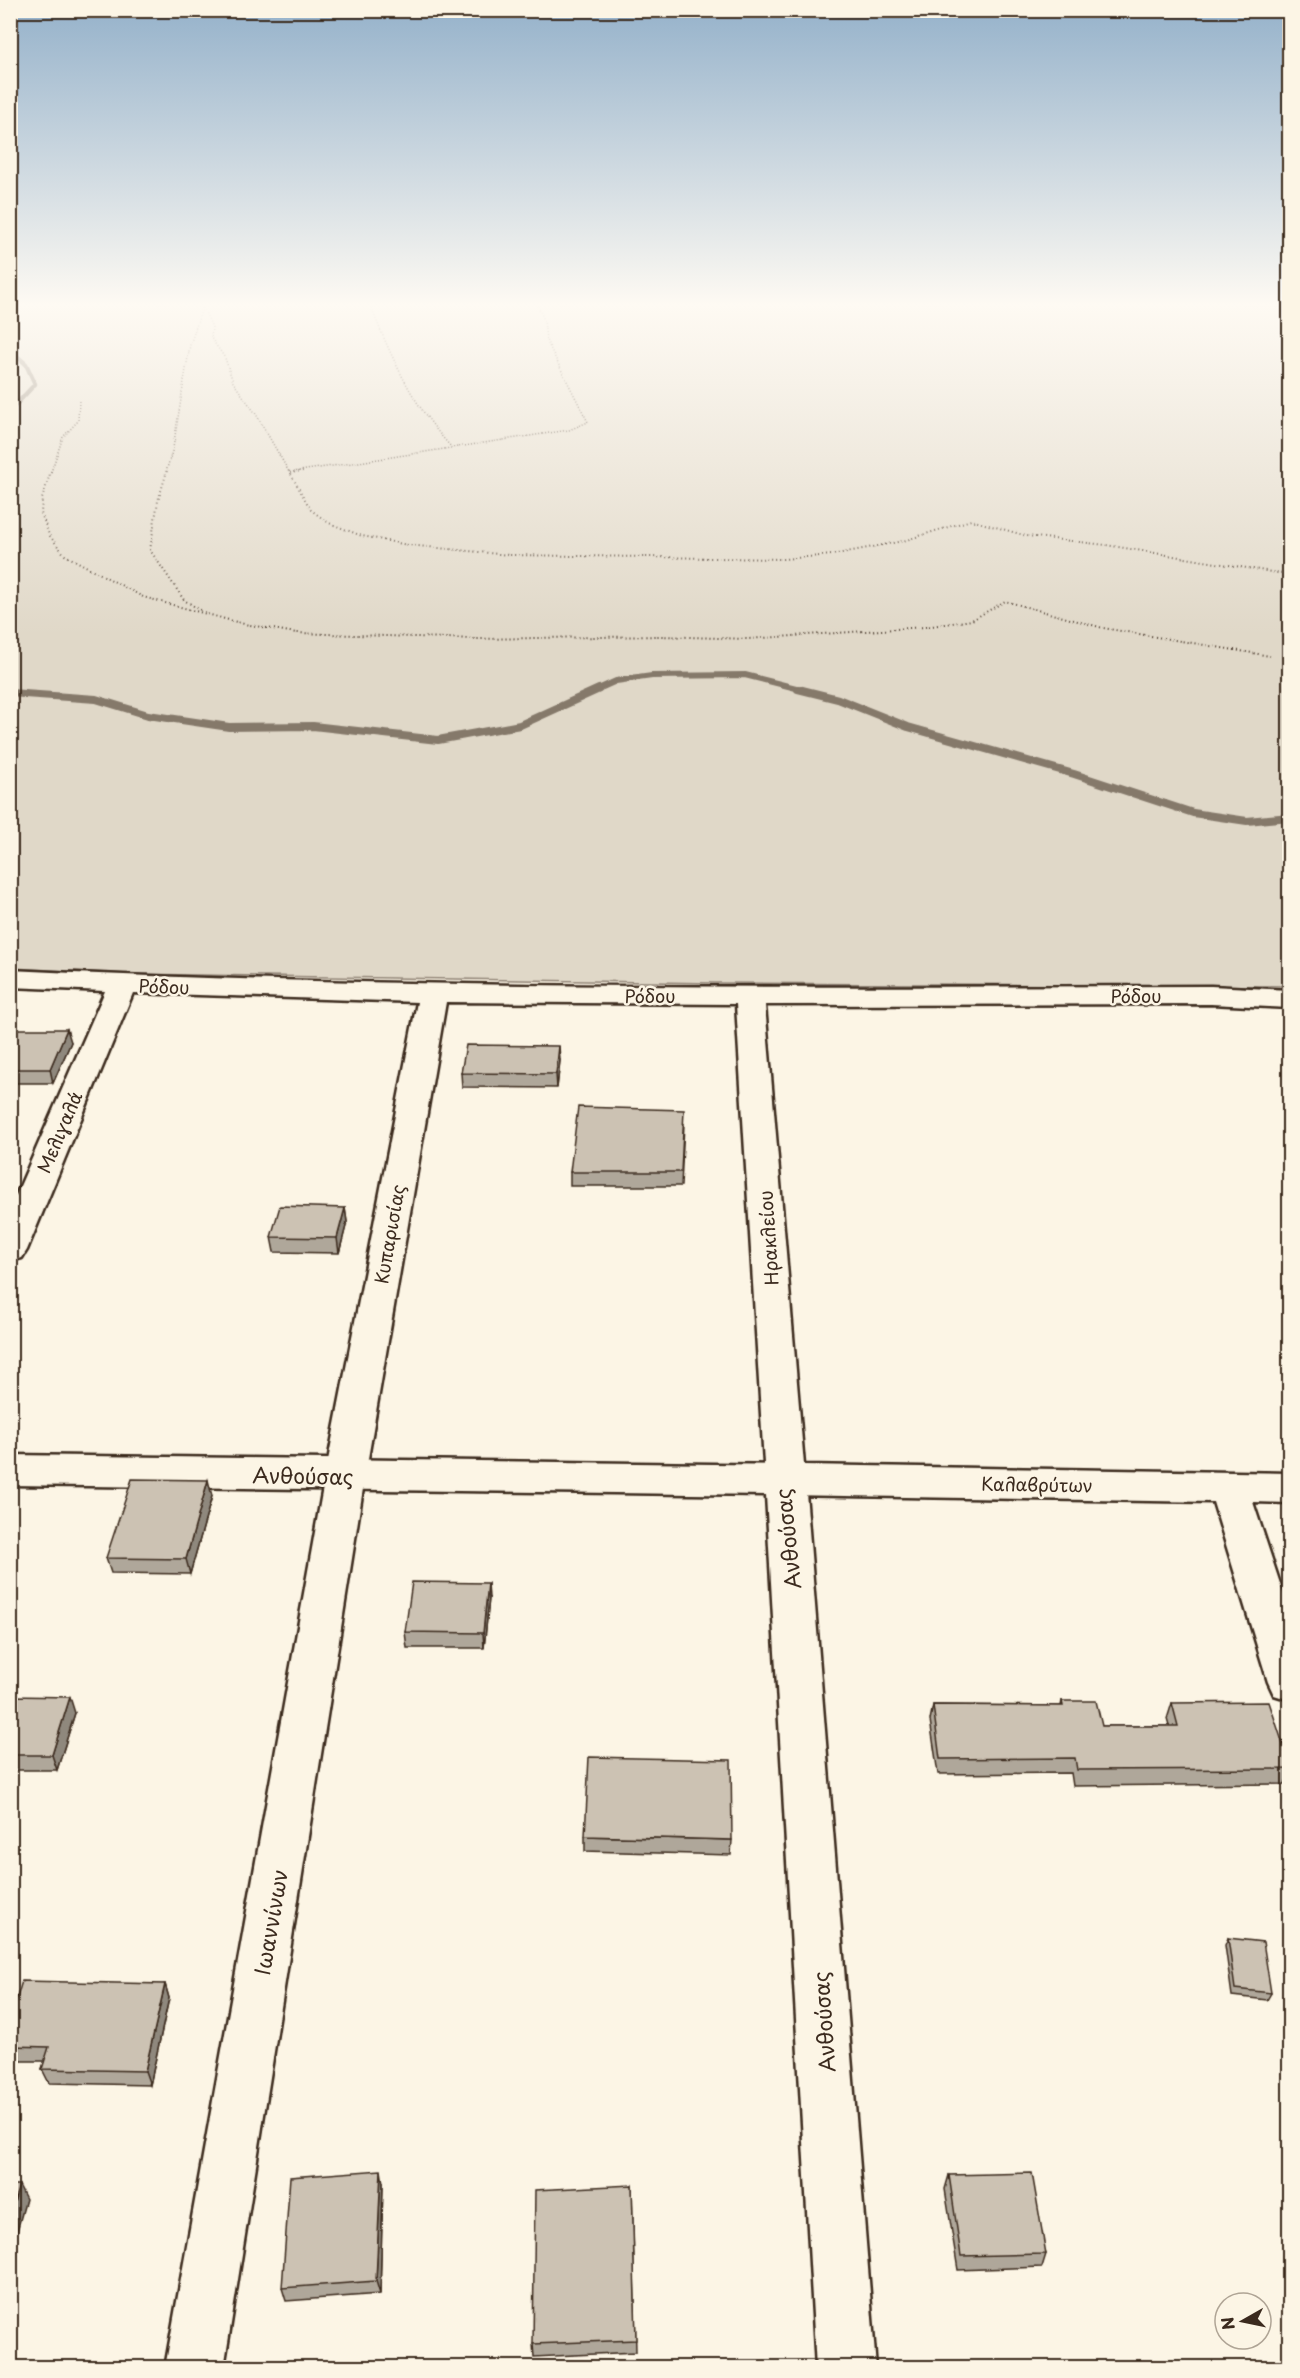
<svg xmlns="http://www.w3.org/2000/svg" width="1300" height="2378" viewBox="0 0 1300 2378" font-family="'Playpen Sans',sans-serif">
	<rect width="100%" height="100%" fill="#fcf5e5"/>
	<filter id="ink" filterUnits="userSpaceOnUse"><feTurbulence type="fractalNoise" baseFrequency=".0167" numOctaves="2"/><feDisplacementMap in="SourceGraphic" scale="12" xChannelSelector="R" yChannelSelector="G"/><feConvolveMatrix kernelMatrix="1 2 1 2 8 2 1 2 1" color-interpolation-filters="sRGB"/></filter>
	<g filter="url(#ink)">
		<path fill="#e0d8c8" stroke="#8e8173" stroke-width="1.5" d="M10,302h1279v684l-574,-3 -587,-9 -117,-6z"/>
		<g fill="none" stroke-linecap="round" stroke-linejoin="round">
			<path stroke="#85796b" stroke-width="4.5" d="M1242,302l48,4
				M10,350l16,14 9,20 -25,27"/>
			<path stroke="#85796b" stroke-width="6" d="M596,690l20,-9 36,-5 93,-1 59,15"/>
			<path stroke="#85796b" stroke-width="8" d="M798,689l40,10 70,28 166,47 119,39 54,8 43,-4
				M10,693l86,6 52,16 81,12 84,-1 125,14 82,-15 79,-36"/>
			<defs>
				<path id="minor" d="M10,970c401,20 800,17 1201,16l79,4v18l-79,-4 -446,1 39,460 486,8v30l-37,-1 37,112v86l-16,-5 -6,-13 -55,-180 -428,-7 -14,-5 -6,-10 -29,-476 -290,-2 -81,474 -141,892h-59l160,-892 92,-474 -284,-9 -106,257 -5,8 -12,3v-52l95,-218 -95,-4z"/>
				<path id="tertiary" d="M10,1455l775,10 14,5 6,10 71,888h-60l-50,-873 -756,-10z"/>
			</defs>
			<use href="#minor" stroke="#3b2a1e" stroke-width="5"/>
			<use href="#tertiary" stroke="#3b2a1e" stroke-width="5"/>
			<path stroke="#3b2a1e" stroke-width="1.5" stroke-dasharray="1 2" stroke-linecap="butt" d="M369,302c21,53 44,104 83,146
				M203,308l9,19 -1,11 14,20 8,24 23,32 33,58
				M51,472l12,-35 15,-16 1,-21
				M166,472l7,-24 17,-103 14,-43
				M293,472l276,-42 19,-8 -42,-82 -2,-20 -8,-18"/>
			<path stroke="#3b2a1e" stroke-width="2" stroke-dasharray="1 3" stroke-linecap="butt" d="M51,471l-9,28 -1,14 8,22 16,20 78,42 101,27 52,9 180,6 184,-3 88,3 177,-12 47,-7 33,-19 98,27 167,28
				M167,471l-9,30 -8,49 34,50 18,11
				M289,471l22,39 18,13 33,13 46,9 101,10 274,4 49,-4 71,-14 68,-21 56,16 79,9 184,30
				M290,473l13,-2"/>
			<use href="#minor" fill="#fcf5e5" fill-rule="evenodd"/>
			<use href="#tertiary" fill="#fcf5e5" fill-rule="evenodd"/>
		</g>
		<path fill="#afa79a" stroke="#3b2a1e" stroke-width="1.5" d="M10,1029l61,13 -18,41h-43z
			M560,1060l-3,28 -95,-1 -1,-14z
			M684,1124l-3,62h-111v-14z
			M345,1208l2,14 -8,31 -65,-1 -3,-15z
			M212,1496l-22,78 -79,-1 -5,-15z
			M489,1598l-5,50h-77l-2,-16z
			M10,1696l65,17 -18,57h-47z
			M1062,1701l40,25h67l-2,-7 5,-16 118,62v7l-5,12 -212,2 -2,-13 -133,1 -8,-54 3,-15 128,1z
			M585,1836l147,4 -1,15 -146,-4z
			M1228,1938l43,55 -4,7 -35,-4 -7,-51z
			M165,1984l4,14 -19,87 -101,-2 -7,-14 3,-8h-35v-41z
			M949,2175l97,79 -4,13 -84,3 -13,-81z
			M383,2183l-3,111 -94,7 -4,-13z
			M632,2185l4,167 -102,5 -1,-13z"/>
		<path fill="#8f887d" stroke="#3b2a1e" stroke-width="1.5" d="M67,1029l4,13 -18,41 -3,-14z
			M559,1046l1,14 -3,28 -1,-14z
			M345,1208l2,14 -8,31 -2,-15z
			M208,1480l4,16 -22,78 -4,-15z
			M488,1583l1,15 -5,50 -1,-15z
			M70,1697l5,16 -18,57 -5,-15z
			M165,1984l4,14 -19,87 -5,-14z
			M381,2170l2,13 -3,111 -4,-13z
			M19,2185l7,14 -16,57v-39z"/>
		<path fill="#ccc2b3" stroke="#3b2a1e" stroke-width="1.5" d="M10,1029h57l-17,40h-40z
			M466,1045l93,1 -3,28 -95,-1z
			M578,1107l106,3 -3,62h-111z
			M280,1206l65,2 -8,30 -66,-1z
			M132,1479l76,1 -22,79 -80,-1z
			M412,1582l76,1 -5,50 -78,-1z
			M10,1696l60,1 -18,58h-42z
			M1062,1701h34l6,25h76l-6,-23 97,-1 21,63v4l-213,1 -2,-12 -135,1 -7,-54 130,1z
			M589,1757l142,3 1,80 -147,-4z
			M1228,1938l35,4 8,51 -36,-4z
			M22,1981l143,3 -20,87 -103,-2 7,-22 -39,-1v-26z
			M381,2170l-5,111 -94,7 8,-111z
			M1032,2173l14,81 -85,2 -12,-81z
			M10,2185h9l-9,32z
			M632,2185l4,155 -103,4 2,-154z"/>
	</g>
	<linearGradient id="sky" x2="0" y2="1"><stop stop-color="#94b1ca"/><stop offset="0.48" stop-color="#fefaf3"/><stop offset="1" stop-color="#fefaf3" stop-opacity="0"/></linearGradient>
	<rect width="1300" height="635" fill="url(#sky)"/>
	<g text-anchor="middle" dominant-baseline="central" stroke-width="5" stroke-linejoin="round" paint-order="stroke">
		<g font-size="18" fill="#3b2a1e" stroke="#fcf5e5">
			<text transform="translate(164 986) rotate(2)">Ρόδου</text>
			<text x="650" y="995">Ρόδου</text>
			<text x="1136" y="995">Ρόδου</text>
			<text transform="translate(59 1132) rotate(-67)">Μελιγαλά</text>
			<text transform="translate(389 1234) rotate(-80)">Κυπαρισίας</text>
			<text transform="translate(768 1238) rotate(-94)">Ηρακλείου</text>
			<text transform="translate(1037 1484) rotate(1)">Καλαβρύτων</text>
		</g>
		<g font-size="21" fill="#3b2a1e" stroke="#fcf5e5">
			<text transform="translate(303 1475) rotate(1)">Ανθούσας</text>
			<text transform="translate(787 1539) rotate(-96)">Ανθούσας</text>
			<text transform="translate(270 1922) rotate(-80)">Ιωαννίνων</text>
			<text transform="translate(823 2022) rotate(-94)">Ανθούσας</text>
		</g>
	</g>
	<rect width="1300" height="2378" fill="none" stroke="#fcf5e5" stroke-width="36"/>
	<rect x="18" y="18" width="1264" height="2342" fill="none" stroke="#3b2a1e" stroke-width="2" filter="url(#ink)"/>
	<g transform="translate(1243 2321) rotate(261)"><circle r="28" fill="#fcf5e5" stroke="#afa495" stroke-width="1.5"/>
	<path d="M0-4.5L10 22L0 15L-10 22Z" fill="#3b2a1e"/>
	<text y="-9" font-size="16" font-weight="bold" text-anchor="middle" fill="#3b2a1e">N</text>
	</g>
</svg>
